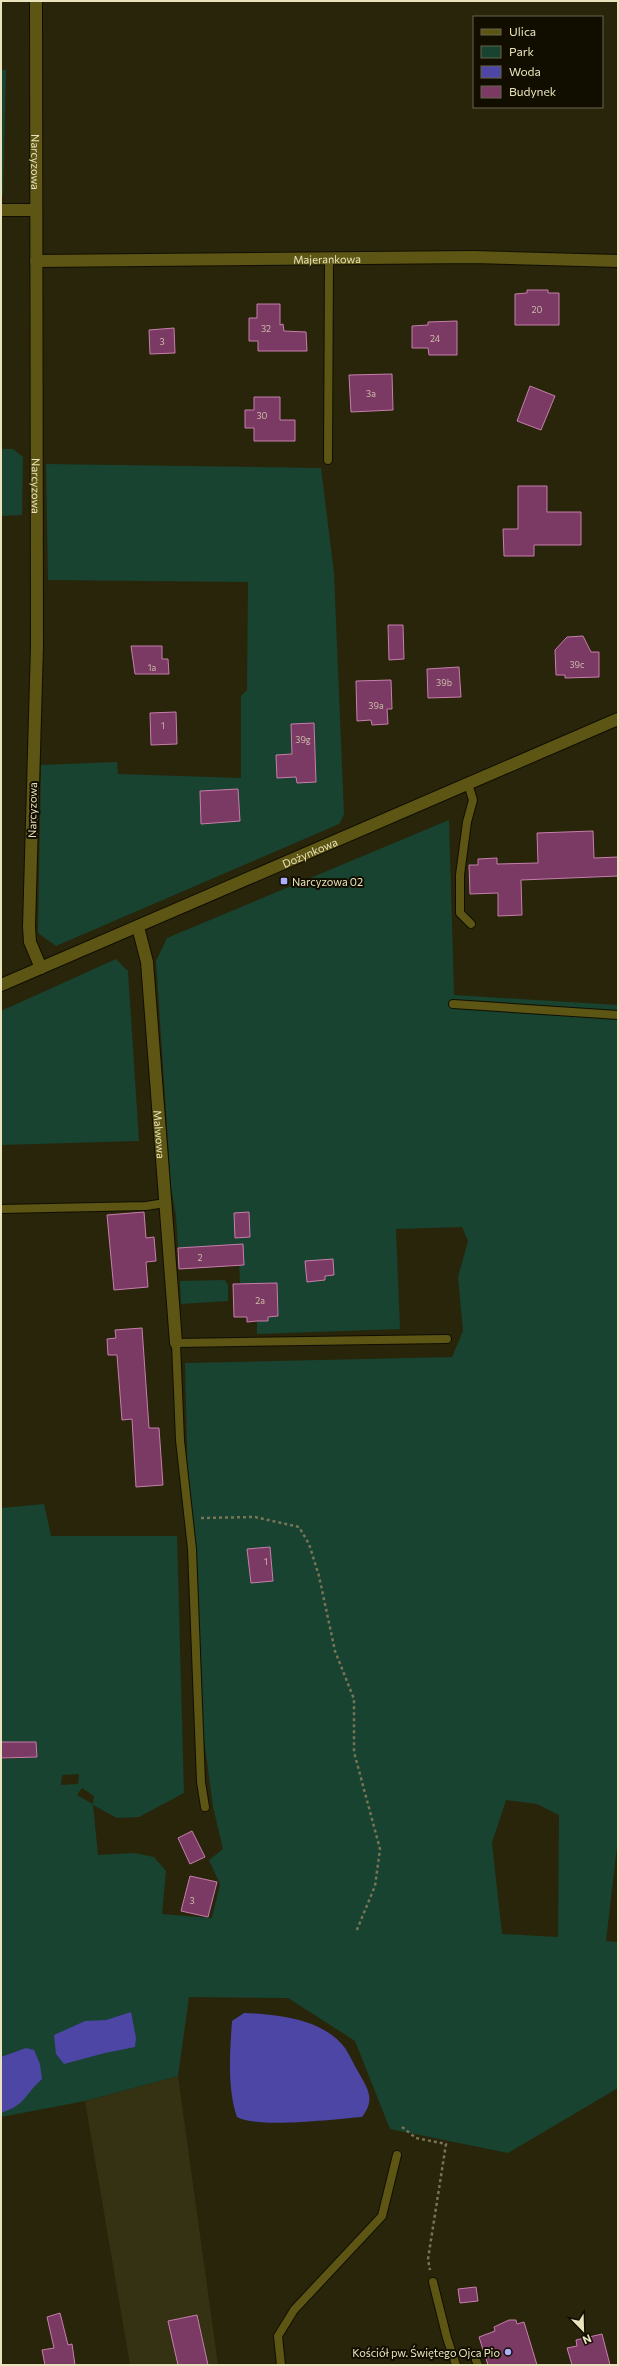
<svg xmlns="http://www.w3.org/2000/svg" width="619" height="2366" viewBox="0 0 619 2366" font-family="Commissioner,sans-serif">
	<rect width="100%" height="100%" fill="#29250b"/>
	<path fill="#353113" d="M178,2076l40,289h-88l-45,-264z"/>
	<path fill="#174330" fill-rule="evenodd" d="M1,70h5l-3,125h-2z
		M1,449h12l10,8 -1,58 -21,1z
		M46,464l275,4 13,105 10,241 -5,10 -283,122 -18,-13 3,-168 76,-3 1,12 123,4v-82l6,-6 1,-108 -200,-2z
		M449,820l5,175 164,10v833l-12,103 12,1v146l-110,65 -118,-24 -35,-88 -67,-43 -99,-1 -11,79 -93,25 -84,16v-358l43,-2h-7l-1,-15h-35v-234l43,-4 7,32h126l7,257 -45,24 -22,1 -24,-13 5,50 36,-2 20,4 12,14 -4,43 50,4 8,-34 -11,-24 14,-11 -10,-42 -15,-113 -4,-165 -6,-40 -3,-126 267,-6 11,-26 -5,-54 10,-36 -6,-14 -66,2 4,100 -143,5v-13h11v-4l10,-1 -1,-33h-37l-1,-24 -61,-11 -2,-32 -5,-29 -15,-226 11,-23zM79,1774l-1,10 -17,1 1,-10zM82,1788l12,8 -1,8 -16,-9zM506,1800l31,4 22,11 -1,122 -56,-3 -10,-91z
		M116,959l12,12 11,170 -138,4v-134z
		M225,1280l3,5v16l-47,3 -1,-23z"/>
	<path fill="#4d46a4" d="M131,2012l5,26 -1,9 -30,6 -41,11 -8,-10 -2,-19 31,-14 21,-1z
		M244,2013c33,1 80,6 101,35 6,9 10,19 15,27 10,17 14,26 2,42 -28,2 -103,12 -125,0 -10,-29 -7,-66 -5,-96z
		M26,2048l8,2 6,14 2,15c-18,16 -15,25 -41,34v-56z"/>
	<path fill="#7a3a64" stroke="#c67fab" d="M527,290h21v3h11v32h-44v-31l12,-1z
		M257,304h23v21l3,-1 1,7 22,1 1,19h-49v-10h-9v-23h8z
		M457,321v34h-28l-1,-7h-16v-22l16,-1v-3z
		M174,328l1,25 -25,1 -1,-24z
		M392,374l1,36 -42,2 -2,-37z
		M530,386l25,10 -14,34 -24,-9z
		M254,397h26v23h15v21h-41v-13h-9v-18h9z
		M518,486h29v26h34v33h-47v11h-30l-1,-27h15z
		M388,625h15l1,34 -15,1z
		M583,636l8,16h8v25l-34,1v-3h-9l-1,-25 12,-13z
		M131,646h31v13h6l1,15h-34z
		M459,667l2,30 -33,1 -1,-29z
		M391,680l1,29h-5l1,15 -16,1 -1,-5 -14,1 -1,-40z
		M176,712l1,32 -26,1 -1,-32z
		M314,723l2,59 -19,1 -1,-6 -19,1 -1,-23 16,-1 -1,-30z
		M238,789l2,32 -39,3 -1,-33z
		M593,831l1,27 24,-1v19l-97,4 1,35 -24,1v-23l-28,1 -1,-29h9v-6l19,-1v6l41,-1 -1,-30z
		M144,1212l2,26 8,-1 2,24 -10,1 2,25 -34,3 -7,-75z
		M249,1212l1,25 -15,1 -1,-25z
		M243,1244l1,21 -65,4 -1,-21z
		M333,1259l1,16 -9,1v4l-18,2 -2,-21z
		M277,1283l1,33 -10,1v4h-11l-10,1v-5h-13l-1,-33z
		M142,1328l7,100h10l4,57 -27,2 -4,-68 -10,1 -5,-65h-9l-1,-16 9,-1 -1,-8z
		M270,1547l3,34 -22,2 -4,-34z
		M1,1742h35l1,15 -36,1z
		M192,1831l13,26 -15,7 -12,-26z
		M190,1876l27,6 -9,35 -27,-6z
		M476,2287l2,14 -18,2 -2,-14z
		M60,2313l8,32 4,-1 3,21h-30l-3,-15 12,-2 -7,-31z
		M197,2315l11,50h-30l-10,-44z
		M509,2320h7l1,4 7,-2 13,43h-49l-9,-28 16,-6 -1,-4z
		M602,2334l8,31h-38l-5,-17 10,-2 -1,-6z"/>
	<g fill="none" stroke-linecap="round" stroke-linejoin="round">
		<defs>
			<path id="lane" d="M328,460l1,-201
				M468,784l5,16 -6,22 -7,53v38l11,11
				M453,1004l165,11
				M1,1209l145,-3 19,-3
				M205,1807l-4,-25 -9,-233 -12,-109 -4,-97 271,-4
				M433,2282l14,56 9,27
				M476,2360l2,5
				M281,2365l-3,-29 16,-26 88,-94 15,-61"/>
			<g id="street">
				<path id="s1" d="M36,1l1,645 -8,281 1,15 11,26"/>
				<path d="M1,210h34"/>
				<path id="s2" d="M36,261l437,-4 145,4"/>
				<path id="s3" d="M138,927l9,35 29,381"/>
			</g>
			<g id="secondary">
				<path id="s4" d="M1,985l617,-266"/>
			</g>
		</defs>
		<use href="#lane" stroke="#110e00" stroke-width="10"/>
		<use href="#street" stroke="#110e00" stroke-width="14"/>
		<use href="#secondary" stroke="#110e00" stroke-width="14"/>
		<path stroke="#787455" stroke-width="2.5" stroke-dasharray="3 3" stroke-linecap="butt" d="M201,1518l54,-1 44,10 10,17 10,32 16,75 19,48v53l26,97 -5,37 -19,46
			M402,2127l14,11 30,6 -18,115 2,11"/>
		<use href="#lane" stroke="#5d5513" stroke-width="8"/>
		<use href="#street" stroke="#5d5513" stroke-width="12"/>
		<use href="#secondary" stroke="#5d5513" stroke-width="12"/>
	</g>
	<g fill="#acaffb" stroke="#110e00" stroke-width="1.5">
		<rect x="280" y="877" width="8" height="8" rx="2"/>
		<circle cx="508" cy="2352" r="4"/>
	</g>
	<g text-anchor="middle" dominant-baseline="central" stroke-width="4" stroke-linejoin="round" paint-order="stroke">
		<g font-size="9" fill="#cdbaa7">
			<text x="537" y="309">20</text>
			<text x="266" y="328">32</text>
			<text x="435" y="338">24</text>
			<text x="162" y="341">3</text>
			<text x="371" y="393">3a</text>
			<text x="262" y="415">30</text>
			<text x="577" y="664">39c</text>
			<text x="152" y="667">1a</text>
			<text x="444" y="682">39b</text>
			<text x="376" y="705">39a</text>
			<text x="163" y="725">1</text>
			<text x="303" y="739">39g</text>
			<text x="200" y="1257">2</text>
			<text x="260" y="1300">2a</text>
			<text x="266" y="1561">1</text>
			<text x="192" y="1900">3</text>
		</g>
		<g font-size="11" fill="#e9e4bd" stroke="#110e00">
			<text stroke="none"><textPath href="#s1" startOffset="161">Narcyzowa</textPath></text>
			<text stroke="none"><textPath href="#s2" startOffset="291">Majerankowa</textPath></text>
			<text stroke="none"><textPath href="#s1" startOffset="485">Narcyzowa</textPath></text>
			<text transform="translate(32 810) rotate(-89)">Narcyzowa</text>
			<text stroke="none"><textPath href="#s4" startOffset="336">Dożynkowa</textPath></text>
			<text stroke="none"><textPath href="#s3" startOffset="209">Malwowa</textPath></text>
		</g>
		<g font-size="11" fill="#e9e4bd" stroke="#110e00" text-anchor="start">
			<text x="292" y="881">Narcyzowa 02</text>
			<text x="500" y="2352" text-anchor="end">Kościół pw. Świętego Ojca Pio</text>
		</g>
	</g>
	<rect width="619" height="2366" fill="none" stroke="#e9e4bd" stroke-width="4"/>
	<rect x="473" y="16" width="130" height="92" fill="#110e00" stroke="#67644c"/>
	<rect x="481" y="29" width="20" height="6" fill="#5d5513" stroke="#67644c"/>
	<text x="509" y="36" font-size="12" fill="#e9e4bd">Ulica</text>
	<rect x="481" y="46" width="20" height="12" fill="#174330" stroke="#67644c"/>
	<text x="509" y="56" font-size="12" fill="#e9e4bd">Park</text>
	<rect x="481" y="66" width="20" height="12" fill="#4d46a4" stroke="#67644c"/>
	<text x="509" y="76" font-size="12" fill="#e9e4bd">Woda</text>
	<rect x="481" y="86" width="20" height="12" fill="#7a3a64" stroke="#67644c"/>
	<text x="509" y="96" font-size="12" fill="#e9e4bd">Budynek</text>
	<g transform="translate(583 2330) rotate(157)" stroke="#110e00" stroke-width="3" paint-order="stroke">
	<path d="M0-3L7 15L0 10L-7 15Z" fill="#e9e4bd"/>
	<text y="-6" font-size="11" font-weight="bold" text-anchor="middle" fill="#e9e4bd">N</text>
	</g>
</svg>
